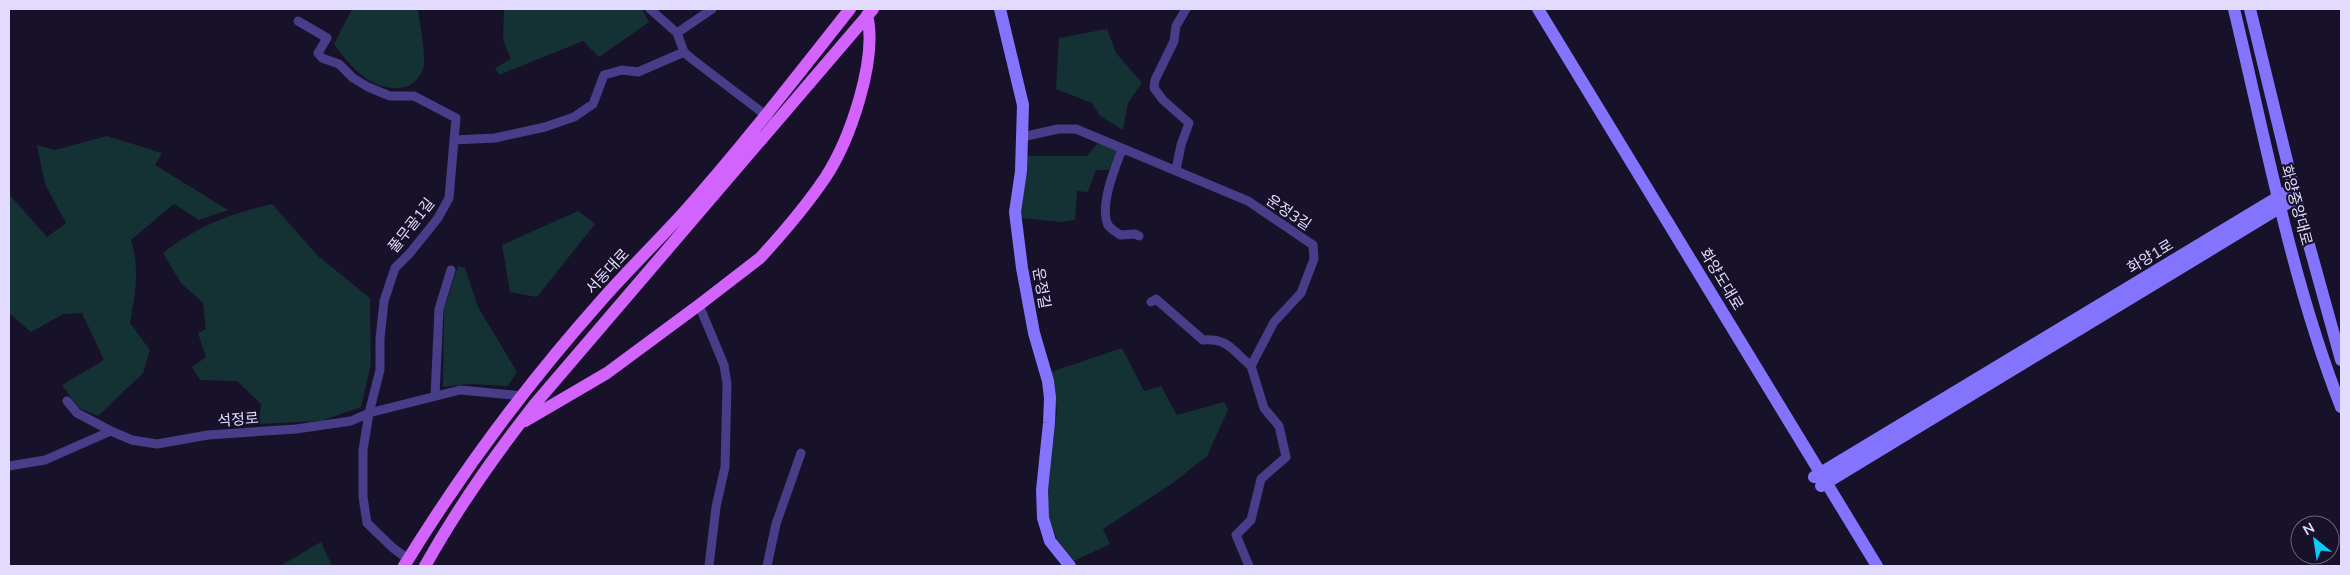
<svg xmlns="http://www.w3.org/2000/svg" width="2350" height="575" viewBox="0 0 2350 575" font-family="Mulish,'Noto Sans KR',sans-serif">
	<rect width="100%" height="100%" fill="#18112a"/>
	<path fill="#143234" d="M352,9h66c2,17 7,41 6,57 -1,7 -10,18 -16,20 -32,10 -57,-18 -74,-42z
		M504,9h138l7,13 -50,35 -16,-16 -84,34 -4,-7 16,-9 -8,-19z
		M1107,29l9,24 26,30 -14,20 -5,27 -23,-14 -8,-13 -36,-14 3,-51z
		M107,136l55,17 -7,12 73,45 -29,10 -25,-16 -43,36c9,28 4,55 -1,83l20,27 -7,23 -45,43 -19,-8 -17,-23 42,-25 -22,-47 -19,1 -32,18 -22,-19v-119l38,43 19,-14 -21,-39 -8,-39 18,5z
		M1098,143l19,7 -8,20h-13l-8,22 -11,-1 -2,29 -14,2 -41,-4 -5,-62h72z
		M272,204l46,52 52,42 1,66 -10,43 -40,14 -62,3 2,-20 -24,-23 -37,-1 -8,-13 14,-10 -8,-24 8,-4 -3,-26 -22,-20 -18,-30c37,-28 64,-38 109,-49z
		M578,211l17,13 -58,73 -27,-5 -8,-47z
		M458,266l7,2 13,39 39,65 -9,14 -39,-2 -26,3 1,-78z
		M1122,348l22,43 17,-5 16,29 47,-13 4,8 -21,46 -37,29 -67,44 7,15 -36,17 -17,-22 -9,-22v-34l9,-73 -6,-38z
		M321,542l11,24h-52z"/>
	<g fill="none" stroke-linecap="round" stroke-linejoin="round">
		<path stroke="#473d88" stroke-width="9" d="M650,9l27,24
			M712,9l-35,24 7,19 8,7 76,58
			M298,21l29,17 -9,15 4,5 17,6 14,14 15,9 22,9h24l42,22 -2,22 41,-2 50,-11 29,-10 19,-13 11,-29 18,-5 16,2 46,-20
			M1022,137l36,-8h18l172,72 65,44 1,14 -13,34 -27,29 -23,44 13,42 15,18 7,31 -25,22 -10,41 -15,15 13,31
			M1122,149c-7,19 -23,57 -14,76 3,4 8,7 12,10l15,-1 4,2
			M1176,170l5,-25 8,-22 -26,-23 -9,-12 1,-8 19,-39 2,-15 10,-17
			M1151,302l5,-3 47,41c25,-2 30,11 48,26
			M699,305l25,60 3,19 -2,83 -9,40 -7,59
			M435,396l4,-87 12,-39
			M67,401l10,12 34,18 21,9 25,4 51,-9 88,-6 55,-8 18,-8 91,-23 63,6
			M9,466l36,-6 66,-29
			M408,559l-15,-11 -26,-25 -4,-26v-47l6,-37 11,-43v-31l4,-38 11,-33 15,-15 28,-35 11,-20 5,-58
			M767,566l9,-42 25,-71"/>
		<path stroke="#8473fd" stroke-width="12" d="M1000,9l23,96 -2,66 -6,41 7,56 12,65 14,48 2,17 -1,25 -7,67 1,28 7,23 20,25
			M1538,9l339,557
			M2234,9c32,133 57,270 107,398
			M2250,9l46,189 45,162
			M1814,477l479,-289
			M1821,486l475,-288"/>
		<path stroke="#d263fd" stroke-width="12" d="M525,421l82,-48 92,-68 61,-47c23,-25 46,-52 65,-80 25,-38 53,-119 42,-163
			M404,566c57,-93 123,-182 196,-264 27,-31 57,-60 85,-91 58,-65 111,-134 165,-202
			M425,566c32,-57 69,-110 110,-162l338,-395"/>
	</g>
	<g text-anchor="middle" dominant-baseline="central" stroke-width="4.5" stroke-linejoin="round" paint-order="stroke">
		<g font-size="15" fill="#e2dbfe" stroke="#18112a">
			<text transform="translate(2297 205) rotate(75)">화양중앙대로</text>
			<text transform="translate(1289 212) rotate(34)">운정3길</text>
			<text transform="translate(411 225) rotate(-52)">풀무골1길</text>
			<text transform="translate(2150 256) rotate(-31)">화양1로</text>
			<text transform="translate(607 271) rotate(-47)">서동대로</text>
			<text transform="translate(1722 279) rotate(59)">화양도대로</text>
			<text transform="translate(1042 288) rotate(80)">운정길</text>
			<text transform="translate(238 419) rotate(-4)">석정로</text>
		</g>
	</g>
	<rect width="2350" height="575" fill="none" stroke="#e2dbfe" stroke-width="20"/>
	<g transform="translate(2315 540) rotate(330)"><circle r="24" fill="#18112a" stroke="#69627f"/>
	<path d="M0-4L9 19L0 12L-9 19Z" fill="#0accfb"/>
	<text y="-8" font-size="14" font-weight="bold" text-anchor="middle" fill="#e2dbfe">N</text>
	</g>
</svg>
